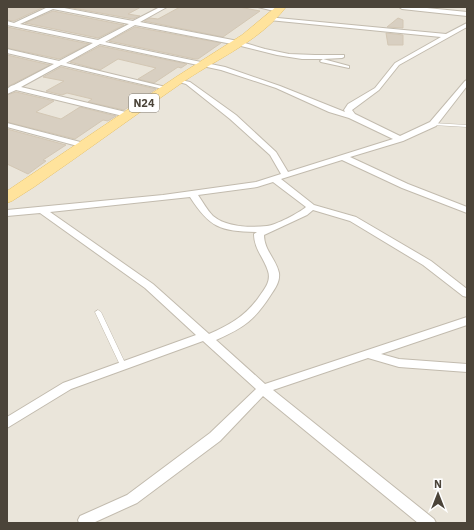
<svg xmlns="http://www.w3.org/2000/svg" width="474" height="530" viewBox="0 0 474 530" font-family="'IBM Plex Sans',sans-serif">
	<rect width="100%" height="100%" fill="#f6f3ec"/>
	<path fill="#eae5da" d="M7,7h460v516h-460z"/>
	<path fill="#d8cfc1" stroke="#d3c7b4" d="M7,7h37l-30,14 -7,-1z
		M67,7h74l-13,7 12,2 -7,3z
		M180,7h59l21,4 -37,26 -79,-16 6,-3 8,1z
		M53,11l71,14 -26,13 -73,-15z
		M398,18l5,2v8l-16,-1z
		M7,27l82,17 -30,15 -52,-11z
		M135,27l86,16 -23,16h-3l-86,-18z
		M386,33l17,2v10h-15z
		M100,46l87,18 -6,4 -3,-1 -24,16 -16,-4 18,-11 -38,-9 -18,11 -30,-8z
		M7,55l43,10 -43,22z
		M61,67l95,22 -32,21 -36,-8 4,-3 -25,-6 -5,2 -16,-4 18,-10 -21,-4z
		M16,92l38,9 -18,11 25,7 19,-12 36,9 -8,5 -5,-1 -28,19 -68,-17v-27z
		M7,129l59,16 -23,15 3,1 -18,13 -21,-10z"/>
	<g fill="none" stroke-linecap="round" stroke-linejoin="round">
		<defs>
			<path id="service" d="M432,123l35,2v2l-34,-2h-1z
				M98,310l3,2 25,53 -1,1h-4l-1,-1 -25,-53z"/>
			<path id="minor" d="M48,7h11l74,14 27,-14h7l-27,15 98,19 27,8 24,5 26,1h29v2l-2,1 -19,1 26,7v2l-28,-6 -1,-1 3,-2h-21l-25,-4 -40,-10 -102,-20 -30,17 120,25 55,19 65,26 -1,-2 4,-6 27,-16 20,-25 46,-26 -172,-17 -2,-1v-2l179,17 21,-11v4l-68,38 -20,25 -27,20 3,4 45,22 30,-14 35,-41 2,-1v6l-31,40 -33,15 -53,16 58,27 59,23v6l-65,-25 -60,-28 -61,19 33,26 42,12 75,44 36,28v8l-4,-1 -40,-31 -73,-44 -37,-11 -6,5 -43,20c0,15 12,24 15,38 1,8 -3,14 -7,20 -17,27 -27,34 -56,47l49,44 202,-67v8l-86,29 18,5 68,5v8l-68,-5 -31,-9 -95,32 161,129 2,4h-18l-155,-127 -43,45 -83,62 -44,20h-14l-1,-3 2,-4 47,-21 83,-62 46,-44 -53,-48 -132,48 -64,39v-11l56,-34 133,-48 -51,-47 -105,-75 -33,3v-6l156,-15 93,-13 25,-8 -11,-19 -40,-36 -44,-35 -10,-3v-2l14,3 46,33 40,37 12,20 105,-33 -44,-21 -20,-6 -53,-24 -55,-18 -121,-26 -34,19 104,25 -3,2 -106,-25 -40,22 109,26 1,2 -4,2 -111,-27 -9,4v-5l4,-3 3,-1 40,-21 -47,-11v-4l52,12 34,-18 -86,-18v-4l7,2zM53,9l76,15 -31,16 -78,-16zM273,182l33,25c-7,6 -30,18 -39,19 -17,2 -41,1 -54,-10 -6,-6 -10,-14 -15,-21l59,-8zM190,197c20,31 30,34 67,35l-3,2c0,15 10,24 14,37 3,9 -2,16 -7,23 -13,20 -29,30 -52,40l-56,-50 -103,-72z
				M258,7h12l11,3 -3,2z
				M399,7h18l50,5v4l-65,-7z
				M7,123l81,21 1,2 -4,2 -78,-21z"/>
			<path id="primary" d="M276,7h10c-25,33 -67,51 -100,73 -51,35 -101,72 -152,107l-22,14 -5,2v-12l169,-114 66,-42z"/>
		</defs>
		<use href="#service" stroke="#c2bbae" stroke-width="1"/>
		<use href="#minor" stroke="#c2bbae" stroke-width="2"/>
		<use href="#primary" stroke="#e6c16a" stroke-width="1"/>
		<use href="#service" fill="#fff" fill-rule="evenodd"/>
		<use href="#minor" fill="#fff" fill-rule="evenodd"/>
		<use href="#primary" fill="#ffe39c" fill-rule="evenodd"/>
	</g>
	<g text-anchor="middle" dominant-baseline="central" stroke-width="3" stroke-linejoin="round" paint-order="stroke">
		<rect fill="#fff" stroke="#817c74" stroke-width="1" x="129" y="94" width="30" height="18" rx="3"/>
		<g font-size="11" font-weight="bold" fill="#4b4439">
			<text x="144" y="103">N24</text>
		</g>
	</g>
	<rect width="474" height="530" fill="none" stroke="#4b4439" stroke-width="16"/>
	<g transform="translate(438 494)" stroke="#ffffff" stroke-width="3" paint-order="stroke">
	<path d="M0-3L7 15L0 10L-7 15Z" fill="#4b4439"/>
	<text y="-6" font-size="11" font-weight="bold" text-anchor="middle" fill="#4b4439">N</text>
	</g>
</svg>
